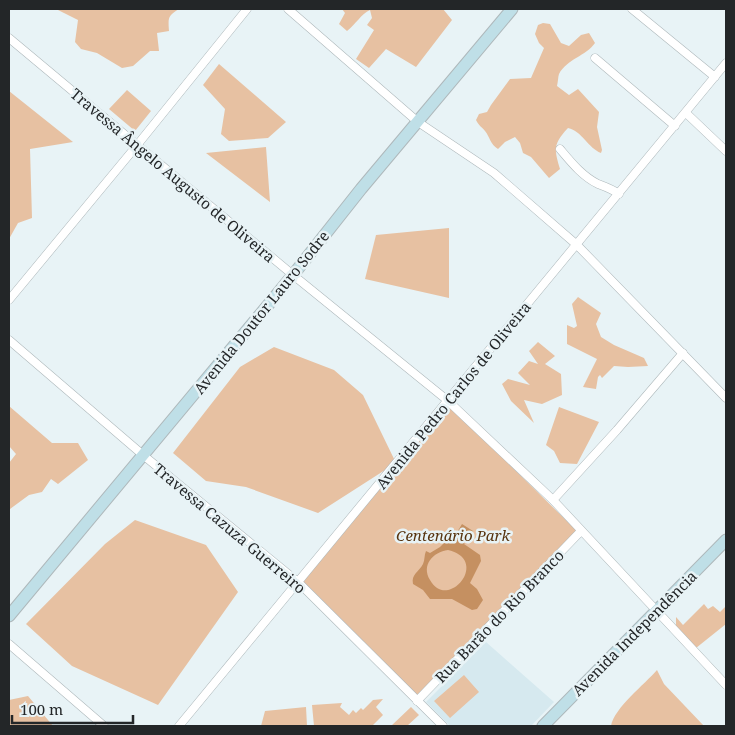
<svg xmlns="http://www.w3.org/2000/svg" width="735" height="735" viewBox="0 0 735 735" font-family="'Noto Serif',serif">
	<rect width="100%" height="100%" fill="#e8f3f6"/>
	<path fill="#d6e9ef" d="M486,642l68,60 -23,24h-81l-24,-24z"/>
	<path fill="#e7c1a2" d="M56,9h123c-11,7 -11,8 -10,22l-12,2 2,18h-9l-17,15 -11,2 -25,-15 -16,-4 -6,-7 3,-22z
		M342,9h101l9,11 -36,47 -30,-18 -17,19 -13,-9 18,-29 -7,-5 5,-7 -2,-8c-9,4 -14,14 -23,21l-8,-7 6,-11z
		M543,23l7,1 11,19 8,3 12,-11 8,-2 6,10c-9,13 -28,16 -36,31 -1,3 -1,8 -2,12l12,9 9,-6 21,23 -2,15 5,23 -1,3c-13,-5 -19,-22 -33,-25 -15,16 -14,21 -8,41l-11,9 -18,-21 -8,-4 -3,-10 -5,-6 -10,5 -7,7c-8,-5 -8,-12 -13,-18 -4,-5 -6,-5 -9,-11l3,-6 8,-2 4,-7 19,-26 21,-1 13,-30 -5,-5 -4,-9 3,-9z
		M219,64l67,58 -18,16 -39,3 -8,-7 4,-25 -22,-24z
		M127,90l24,21 -16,20 -26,-22z
		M9,91l64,51 -43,7 2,69 -14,5 -9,16z
		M266,147l4,55 -64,-49z
		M449,228v70l-84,-19 11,-44z
		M578,297l23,16 -5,11 5,13 13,8 30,13 4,8 -20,1 -14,-1 -12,12 -2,-3 -2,2 -2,12 -13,-2 14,-28 -30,-15v-19l7,3 3,-2 -5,-22z
		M538,342l17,14 -10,8 16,10 1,21 -20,9 -18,-4 10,23 -23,-22 -9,-17 6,-5 22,6 -12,-12 11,-12 9,3 -9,-13z
		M274,347l60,23 29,25 33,68 -78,50 -72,-26 -40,-6 -33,-28 67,-86z
		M448,404l129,127 -160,165 -114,-114z
		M9,406l43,37h26l10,17 -30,24 -7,-5 -9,13 -13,3 -19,14 -1,-2v-44l7,-9 -7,-8z
		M559,407l40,15 -22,42 -17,-1 -6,-12 -8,-6z
		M135,520l71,25 32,47 -80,113 -86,-39 -46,-42 79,-80z
		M704,604l4,5 5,-3 7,6 6,-6v18l-30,24 -20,-19v-12l7,8z
		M657,670l7,14 40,42h-93c3,-18 34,-42 46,-56z
		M464,675l15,17 -29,26 -16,-17z
		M28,696l25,30h-44v-26z
		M383,699l-7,8 7,8 -11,11h-58l-2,-21 30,-2 -2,4 9,8 4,-5 3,3 5,-5 2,2 10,-10z
		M306,707l1,19h-46l4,-15z
		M411,707l8,8 -12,11h-16z"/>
	<path fill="#c59061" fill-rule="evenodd" d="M462,524l11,7 -9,13 16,11 1,6 -11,22 7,6 6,11 -6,9 -5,1 -20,-11h-22l-7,-9 -10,-6c-2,-10 6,-12 10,-20 2,-4 1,-9 3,-13l4,2 10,-6 8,-8h5zM448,550c43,10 0,62 -18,30 -9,-15 3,-28 18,-30z"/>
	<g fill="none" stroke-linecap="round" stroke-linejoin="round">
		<defs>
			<path id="street" d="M288,9l130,113 76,51 83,72 149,153
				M632,9l83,68
				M9,38l284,237 154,125 106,100 173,185
				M595,58l80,68
				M686,113l40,38
				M560,149c11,13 22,27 38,35 8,3 14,5 21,10
				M9,300l129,-156 109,-135
				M9,340l134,115 155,127 145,144
				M553,500l64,-70 66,-77
				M9,644l95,82
				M417,701l164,-170
				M179,726c182,-221 364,-442 547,-663"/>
			<path id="secondary" d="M9,616l284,-341 68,-86 151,-180
				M543,726l183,-186"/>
		</defs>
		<use href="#street" stroke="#aeb8bb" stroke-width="9"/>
		<use href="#secondary" stroke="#aeb8bb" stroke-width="13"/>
		<use href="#street" stroke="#fff" stroke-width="8"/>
		<use href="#secondary" stroke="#bfdfe7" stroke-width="11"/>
	</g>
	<g text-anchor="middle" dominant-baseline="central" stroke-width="5" stroke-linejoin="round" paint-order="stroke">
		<g font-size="15" fill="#232628" stroke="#e8f3f6">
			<text transform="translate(173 175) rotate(40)">Travessa Ângelo Augusto de Oliveira</text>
			<text transform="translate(261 312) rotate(-51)">Avenida Doutor Lauro Sodre</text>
			<text transform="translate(453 395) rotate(-51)">Avenida Pedro Carlos de Oliveira</text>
			<text transform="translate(230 528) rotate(40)">Travessa Cazuza Guerreiro</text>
			<text transform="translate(499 616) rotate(-46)">Rua Barão do Rio Branco</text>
			<text transform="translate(634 633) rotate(-45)">Avenida Independência</text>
		</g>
		<g font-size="15" font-style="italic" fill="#57330e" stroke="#e8f3f6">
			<text x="453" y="535">Centenário Park</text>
		</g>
	</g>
	<rect width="735" height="735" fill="none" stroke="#232628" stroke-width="20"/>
	<path d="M12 715v8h121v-8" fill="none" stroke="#232628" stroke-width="2.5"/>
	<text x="20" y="715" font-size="15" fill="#232628" stroke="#e8f3f6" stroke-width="4" paint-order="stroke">100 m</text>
</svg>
